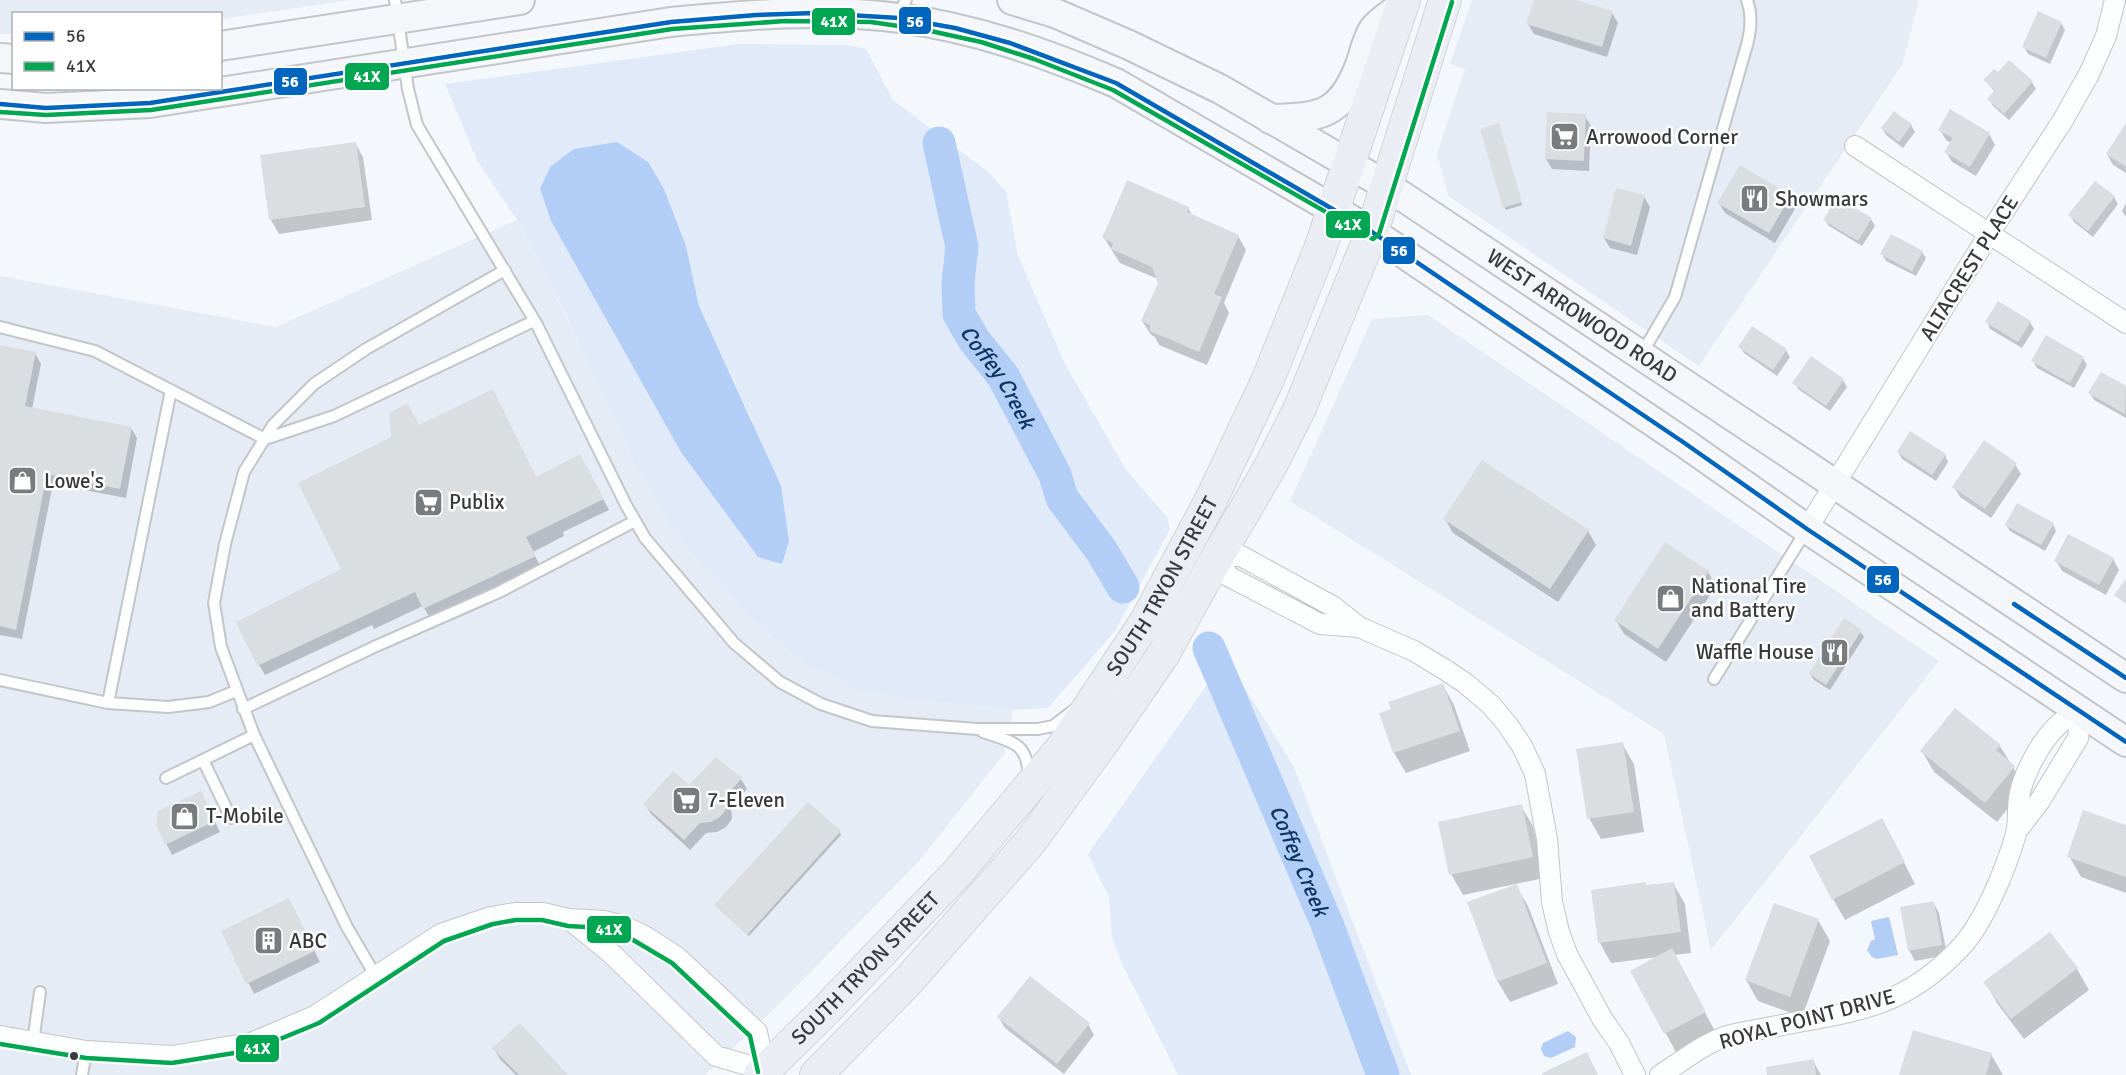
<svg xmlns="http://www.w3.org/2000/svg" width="2126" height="1075" viewBox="0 0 2126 1075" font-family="Signika,sans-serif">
	<rect width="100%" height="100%" fill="#f4f7fb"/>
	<path fill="#e6ecf6" d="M0,0h350l-129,19 -1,-5h-206l-1,20h-13z
		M1472,0h447l-17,65 -203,301 -251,-170 -11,-42 28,-85 -15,-5z
		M517,220l161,318 65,74 55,47 147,44 68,7 -9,44 -85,107 -137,140 -77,74h-705v-799l276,51z
		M1428,315l511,346 -228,289 -47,-216 -374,-233 82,-182z"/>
	<path fill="#e0eaf8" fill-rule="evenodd" d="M739,44l110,1 17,4 27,51 95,72 18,20 12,64 47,108 61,106 41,47 3,12 -55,102 -67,77 -35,2 -68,-7 -85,-12 -62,-32 -55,-47 -65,-74 -42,-73 -72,-154 -47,-91 -40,-60 -32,-76zM550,167l136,79 13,60 53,114 6,137 -76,-105 -131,-231 -11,-32z
		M1226,658l67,107 118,310h-233l-55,-109 -11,-29 -3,-40 -21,-43z"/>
	<path fill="#b2cef6" d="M617,142l31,20 16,27 22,57 13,60 82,180 8,55 -7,23 -24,-7 -77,-105 -130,-231 -11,-32 10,-22 24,-18z
		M1889,917l9,38 -21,4 -5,-2 -5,-7 4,-9 4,-2 -4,-18z
		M1568,1031l8,6 -1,10 -24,11 -7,-2 -3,-7 2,-6z"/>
	<path fill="#0003" d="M1536,0h35l41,13 6,10 -11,34 -73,-23 -6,-10z
		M2061,23l4,7 -15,34 -22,-10 -4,-7z
		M2010,62l22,20 4,7 -27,31 -16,-14 -4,-7 6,-7 -10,-12 14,-5z
		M1894,113l17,12 4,7 -12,16 -17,-13 -4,-7z
		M1585,116l6,10 -2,45 -37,-2 -6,-10z
		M2126,126v47l-13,-8 -6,-11z
		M1500,128l22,77 -16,5 -2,-3z
		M1940,130l49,4 6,11 -19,31 -24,-14 -6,-10 5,-9 -5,-3z
		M355,143l8,14 9,63 -93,14 -8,-14z
		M1740,167l50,29 6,11 -21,36 -50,-30 -6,-10z
		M2095,183l19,14 4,7 -25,33 -19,-15 -4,-7z
		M1644,197l6,10 -13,48 -27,-7 -6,-10z
		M2126,203v14l-4,-6z
		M1188,208l5,9 45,19 8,14 -22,53 5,10 -22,52 -48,-20 -4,-8 -4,-2 -9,-14 18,-38 -2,-4 -38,-16 -16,-25z
		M1871,219l4,7 -13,20 -33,-20 -4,-6z
		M1922,252l4,6 -10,18 -30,-15 -4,-7z
		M1987,322h43l4,7 -12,19 -32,-19z
		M0,347l35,6 6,11 -9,45 99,19 6,10 -11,60 -73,-14 -31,155 -22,-4z
		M1740,347l46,3 4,7 -13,19 -33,-23z
		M1811,358l32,22 4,7 -17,24 -32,-22 -4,-6z
		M2083,358l4,7 -13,23 -37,-20 -4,-7z
		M2102,374l24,14v30l-32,-18 -4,-7z
		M419,427l117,52 44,-23 29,54 -46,22 1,4 -31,16 9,18 -110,52 -9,-16 -49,23 -2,-4 -107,50 -6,-10 81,-94z
		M1898,452l47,3 3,7 -12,19 -34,-22z
		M2015,464l6,10 -30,44 -31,-21 -6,-10z
		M1445,519l143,12 8,14 -38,57 -105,-69z
		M2053,524l3,7 -11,20 -35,-20 -4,-6z
		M2113,559l6,11 -13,25 -44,-24 -6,-10z
		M1708,572l8,14 -50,76 -42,-28 -8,-14z
		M1860,631l4,6 -34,53 -16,-10 -4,-6z
		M1443,685l11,20 16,46 -64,22 -12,-20 -13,-39z
		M1622,744l12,20 10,68 -43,7 -12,-21z
		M2000,746l25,41 -28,35 -63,-50 -12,-21z
		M741,779l6,10 -16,18 1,12 -6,8 -9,5 -11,1 -16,17 -39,-36 -6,-10z
		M206,803l14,29 -48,23 -15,-30z
		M1521,806l12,20 11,52 -81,17 -12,-21z
		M2126,826v67l-45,-16 -12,-21z
		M840,832l1,3 -92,101 -31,-28z
		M1893,841l22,43 -70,36 -12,-21z
		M1673,883l12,21 6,49 -17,2 42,78 -39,21 -45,-83 26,-14 -47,6 -11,-20 47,-57z
		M1516,886l12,20 30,78 -48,18 -12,-20z
		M1933,902l6,11 8,42 -32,6 -6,-11z
		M295,911l25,51 -66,32 -31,-62z
		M1818,920l12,21 -28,76 -44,-16 -12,-21z
		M2050,934l27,35 12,21 -65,49 -27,-36 -12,-21z
		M999,1018l89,6 6,11 -30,39 -59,-46z
		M494,1049l72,26h-50l-16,-16z
		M1991,1054l12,21h-102z
		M1813,1061l8,14h-52z"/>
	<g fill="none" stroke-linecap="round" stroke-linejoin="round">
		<g stroke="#b2cef6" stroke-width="33">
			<path id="s1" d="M939,143l23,104 -4,35 1,32 15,26 29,36 52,99 7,23 39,52 22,37"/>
			<path id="s2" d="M1209,648l118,276 56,151"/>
		</g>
	</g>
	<path fill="#dbdee1" d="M1534,0h42l37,11 -11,36 -76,-23z
		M2038,11l24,11 -16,36 -24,-11z
		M2009,60l24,21 -29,33 -17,-15 8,-9 -12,-10 11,-11 4,3z
		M1950,109l40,24 -20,34 -26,-15 9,-14 -15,-8z
		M1894,111l18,13 -13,18 -18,-14z
		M1547,112l39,2 -2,47 -39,-2z
		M1499,123l23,79 -19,6 -23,-79z
		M2126,123v44l-20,-13z
		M356,142l9,65 -96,13 -9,-65z
		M1740,165l51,30 -22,38 -52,-30z
		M1127,180l62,27 -2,5 52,23 -25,59 8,3 -23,55 -49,-21v-6l-9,-4 17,-38 -6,-16 -41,-18 2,-6 -11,-5z
		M2095,181l20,15 -27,35 -20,-16z
		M1616,188l29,7 -14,51 -28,-8z
		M1837,197l35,21 -14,23 -35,-21z
		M1891,234l32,17 -11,20 -32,-17z
		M1998,301l33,20 -13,21 -33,-20z
		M1752,326l35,23 -14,21 -35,-23z
		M2046,335l38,22 -14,26 -39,-22z
		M0,345l36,7 -11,54 107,21 -12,62 -73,-15 -31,156 -16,-4z
		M1811,356l33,23 -18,27 -34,-23z
		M2101,372l25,14 -1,28 -37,-21z
		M493,389l43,88 44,-23 24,45 -78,38 10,19 -113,53 -8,-17 -158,74 -21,-44 105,-53 -43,-86 93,-46 -2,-24 19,-10 11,22z
		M1910,431l36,23 -14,21 -35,-23z
		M1984,440l33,23 -32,46 -33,-22z
		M1482,460l107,70 -39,59 -107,-70z
		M2017,503l37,20 -13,22 -36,-20z
		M2068,534l46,24 -15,27 -45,-24z
		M1665,542l44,29 -51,78 -44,-29z
		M2126,579v25l-12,-9z
		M1844,618l18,12 -36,55 -17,-11z
		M1443,683l17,48 -67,22 -14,-40 12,-4 -3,-7z
		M1955,708l46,37 -5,5 19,16 -30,37 -65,-52z
		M1623,742l11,70 -47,7 -11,-70z
		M716,757l26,21 -16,18 1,12 -7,9 -9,5 -11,1 -16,17 -41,-36 30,-33 16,14z
		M201,791l14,30 -50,24 -9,-20 2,-14z
		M808,802l33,29 -94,104 -33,-30z
		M1522,804l11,53 -84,18 -11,-53z
		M2083,810l43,15v52l-59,-20z
		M1882,818l23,44 -73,38 -23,-44z
		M1646,882v3l28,-3 7,50 -83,11 -7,-53z
		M1517,884l30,79 -50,19 -30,-80z
		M289,898l26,53 -69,33 -25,-53z
		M1934,901l8,44 -34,6 -8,-44z
		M1774,903l45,16 -29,78 -45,-17z
		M2050,932l28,36 -67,51 -28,-37z
		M1672,948l34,64 -42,22 -34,-63z
		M1030,976l60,47 -33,41 -60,-47z
		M520,1023l48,52h-49l-27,-27z
		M1913,1030l79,23 -6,22h-87z
		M1587,1052l11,23h-56v-2z
		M1814,1059l2,16h-49l-1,-8z"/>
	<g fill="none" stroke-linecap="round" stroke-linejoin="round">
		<defs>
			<path id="lane" d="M395,0l13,89 9,36 119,198 90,182 19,33 89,105 46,39 41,22 51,17 105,8h61l15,-3 21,-16
				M897,17l9,-17
				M0,327l95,24 170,88 69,-23 200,-95
				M1641,355l34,-58 73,-256c3,-15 4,-27 -1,-41
				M1714,679l93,-150
				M0,680l108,23 60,4 41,-5 27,-11
				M108,703l63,-313
				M243,709l131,-62 125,-55 136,-71
				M983,732c29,10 44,10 46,44
				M203,760l28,58
				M166,778l88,-43
				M375,975l-28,-48 -93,-192 -33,-88 -7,-44 11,-59 19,-72 29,-47 41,-41 52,-35 139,-79
				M33,1042l7,-50
				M82,1075l4,-24"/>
			<path id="street" d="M1855,146l271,177
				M1807,529l182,-295 74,-114 26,-46 17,-38 9,-36
				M1359,627l-39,-3 -92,-48 -10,-20h23l93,51 25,20 55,24 30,18 21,14 26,22 16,19 15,22 13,28 12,65 5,63 7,30 8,22 36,66 16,23 16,32
				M2016,832l23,-30 39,-64 3,-25
				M569,919l44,36 103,101 49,14 7,5
				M0,1036l86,15 86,5 79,-13 64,-27 126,-82 50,-17 24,-4h28l26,6 36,2 21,6 20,10 31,20 80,75 8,38
				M1660,1075c21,-13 43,-31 67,-39 14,-4 30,-6 45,-9 79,-16 129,-16 188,-79 24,-25 46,-80 56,-114 3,-11 1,-24 3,-36 3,-22 22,-57 38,-72 5,-6 16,-10 24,-13"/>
			<g id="secondary">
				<path id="s3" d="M1012,0l43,13 74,32 91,44 167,97 739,492"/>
				<path d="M220,46l300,-46"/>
				<path d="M0,58l14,1"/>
				<path d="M0,104l46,4 104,-5 521,-81c73,-7 155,-14 228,-4 76,10 147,35 217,65l256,149 311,210 124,87 319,213"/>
				<path d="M1270,119c51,-1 71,-4 90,-54 4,-11 7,-26 13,-35 6,-9 20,-17 29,-24"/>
			</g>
			<g id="primary">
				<path id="s4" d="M760,1075l67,-66 130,-136 105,-125 84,-127 65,-121 57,-121 52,-130 84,-249"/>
				<path d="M816,1075l93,-95 121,-138 73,-100 60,-87 55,-99 51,-87 30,-59 73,-178 73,-232"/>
			</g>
		</defs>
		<use href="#lane" stroke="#c3c6c8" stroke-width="14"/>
		<use href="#street" stroke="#c3c6c8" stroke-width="22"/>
		<use href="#secondary" stroke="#c3c6c8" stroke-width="32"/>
		<use href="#primary" stroke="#d3d4d6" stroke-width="34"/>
		<use href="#lane" stroke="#fdfefe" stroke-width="10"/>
		<use href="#street" stroke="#fdfefe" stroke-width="20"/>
		<use href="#secondary" stroke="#f4f6f9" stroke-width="28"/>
		<use href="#primary" stroke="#eaeef4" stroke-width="32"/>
		<defs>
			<path id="bus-1" d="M0,104l46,4 104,-5 521,-81 85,-7 58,-2 85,5 56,10 55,15 106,40 256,149 311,210 124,87 319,213
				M2014,604l112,74"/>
			<path id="bus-2" d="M0,112l46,3 105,-5 521,-81 113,-8 86,1 55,8 55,12 53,17 79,31 260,149 6,-5 73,-232
				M0,1044l86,14 86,5 81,-13 66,-27 125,-82 49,-17 23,-4h26l26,6 36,2 19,6 49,29 78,73 8,36"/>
		</defs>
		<use href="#bus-1" stroke="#fff" stroke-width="9"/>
		<use href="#bus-2" stroke="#fff" stroke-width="9"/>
		<use href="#bus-1" stroke="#0065bd" stroke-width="4.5"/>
		<use href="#bus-2" stroke="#00a651" stroke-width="4.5"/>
	</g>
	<defs>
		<symbol id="supermarket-square" viewBox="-11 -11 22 22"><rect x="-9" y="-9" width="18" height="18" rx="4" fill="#797c7f" stroke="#fff"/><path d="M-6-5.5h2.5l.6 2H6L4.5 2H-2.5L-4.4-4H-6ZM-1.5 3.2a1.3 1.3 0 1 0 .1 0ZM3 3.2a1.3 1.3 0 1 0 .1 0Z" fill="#fff"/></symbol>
		<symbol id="restaurant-square" viewBox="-11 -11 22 22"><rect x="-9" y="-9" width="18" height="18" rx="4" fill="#797c7f" stroke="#fff"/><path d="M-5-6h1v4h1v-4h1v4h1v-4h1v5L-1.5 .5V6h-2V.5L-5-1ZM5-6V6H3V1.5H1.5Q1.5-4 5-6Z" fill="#fff"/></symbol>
		<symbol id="shop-square" viewBox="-11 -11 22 22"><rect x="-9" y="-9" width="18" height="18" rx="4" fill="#797c7f" stroke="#fff"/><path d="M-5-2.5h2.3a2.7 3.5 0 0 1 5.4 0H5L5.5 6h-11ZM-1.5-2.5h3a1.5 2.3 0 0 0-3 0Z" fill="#fff"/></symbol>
		<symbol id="building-square" viewBox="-11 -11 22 22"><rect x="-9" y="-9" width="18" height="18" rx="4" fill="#797c7f" stroke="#fff"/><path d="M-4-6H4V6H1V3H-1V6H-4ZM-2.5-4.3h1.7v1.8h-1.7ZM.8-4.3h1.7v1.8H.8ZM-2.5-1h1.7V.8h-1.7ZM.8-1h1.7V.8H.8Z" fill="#fff"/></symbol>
	</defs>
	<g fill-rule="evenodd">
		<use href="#supermarket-square" x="1548" y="120" width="33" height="33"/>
		<use href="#restaurant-square" x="1738" y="182" width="33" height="33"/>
		<use href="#shop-square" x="6" y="464" width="33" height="33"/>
		<use href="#supermarket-square" x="412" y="486" width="33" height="33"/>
		<use href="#shop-square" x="1654" y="582" width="33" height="33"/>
		<use href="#restaurant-square" x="1818" y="636" width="33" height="33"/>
		<use href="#supermarket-square" x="670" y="784" width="33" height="33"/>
		<use href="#shop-square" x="168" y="800" width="33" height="33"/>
		<use href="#building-square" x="252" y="924" width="33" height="33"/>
	</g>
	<circle fill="#37393c" stroke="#fff" stroke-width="2" cx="74" cy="1056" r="5"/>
	<g text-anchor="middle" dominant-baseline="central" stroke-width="5" stroke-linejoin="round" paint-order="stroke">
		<g font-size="21" fill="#37393c" stroke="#fff" text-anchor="start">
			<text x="1586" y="137">Arrowood Corner</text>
			<text x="1775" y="199">Showmars</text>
			<text x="44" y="481">Lowe's</text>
			<text x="449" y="502">Publix</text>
			<text x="1691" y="586">National Tire<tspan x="1691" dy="24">and Battery</tspan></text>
			<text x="1814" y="652" text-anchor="end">Waffle House</text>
			<text x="707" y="800">7-Eleven</text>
			<text x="206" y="816">T-Mobile</text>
			<text x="289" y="941">ABC</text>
		</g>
		<g font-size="21" fill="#37393c" stroke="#fff">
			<text transform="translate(1969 268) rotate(-58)">ALTACREST PLACE</text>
			<text stroke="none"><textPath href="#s3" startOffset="654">WEST ARROWOOD ROAD</textPath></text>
			<text stroke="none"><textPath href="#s4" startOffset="636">SOUTH TRYON STREET</textPath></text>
			<text stroke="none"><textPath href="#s4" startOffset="150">SOUTH TRYON STREET</textPath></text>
			<text transform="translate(1807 1019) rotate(-15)">ROYAL POINT DRIVE</text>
		</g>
		<g font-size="22" font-style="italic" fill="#0d3364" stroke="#fff">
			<text stroke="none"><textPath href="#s1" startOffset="248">Coffey Creek</textPath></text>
			<text stroke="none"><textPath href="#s2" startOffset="231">Coffey Creek</textPath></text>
		</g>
	</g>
	<g stroke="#fff" stroke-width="2">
		<rect x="898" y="6" width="34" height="29" rx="6" fill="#0065bd"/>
		<rect x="811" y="7" width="45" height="29" rx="6" fill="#00a651"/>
		<rect x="344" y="62" width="46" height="29" rx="6" fill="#00a651"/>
		<rect x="273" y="67" width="35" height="29" rx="6" fill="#0065bd"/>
		<rect x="1325" y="210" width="46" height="29" rx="6" fill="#00a651"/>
		<rect x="1382" y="236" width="34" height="29" rx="6" fill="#0065bd"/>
		<rect x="1866" y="565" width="34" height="29" rx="6" fill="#0065bd"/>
		<rect x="586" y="915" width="46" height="29" rx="6" fill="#00a651"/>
		<rect x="235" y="1034" width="45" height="29" rx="6" fill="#00a651"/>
	</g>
	<g font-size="16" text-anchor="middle" font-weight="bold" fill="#fff">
		<text x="915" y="27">56</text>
		<text x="834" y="27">41X</text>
		<text x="367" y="82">41X</text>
		<text x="290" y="87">56</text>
		<text x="1348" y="230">41X</text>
		<text x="1399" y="256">56</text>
		<text x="1883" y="585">56</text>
		<text x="609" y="935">41X</text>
		<text x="257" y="1054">41X</text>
	</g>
	<rect x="12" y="12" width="210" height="78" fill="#ffffff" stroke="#afb0b1" stroke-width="1.5"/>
	<rect x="24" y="32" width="30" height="9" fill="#0065bd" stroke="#afb0b1" stroke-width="1.5"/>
	<text x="66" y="42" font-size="18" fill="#37393c">56</text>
	<rect x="24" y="62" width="30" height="9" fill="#00a651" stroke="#afb0b1" stroke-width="1.5"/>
	<text x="66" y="72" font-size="18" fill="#37393c">41X</text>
</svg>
